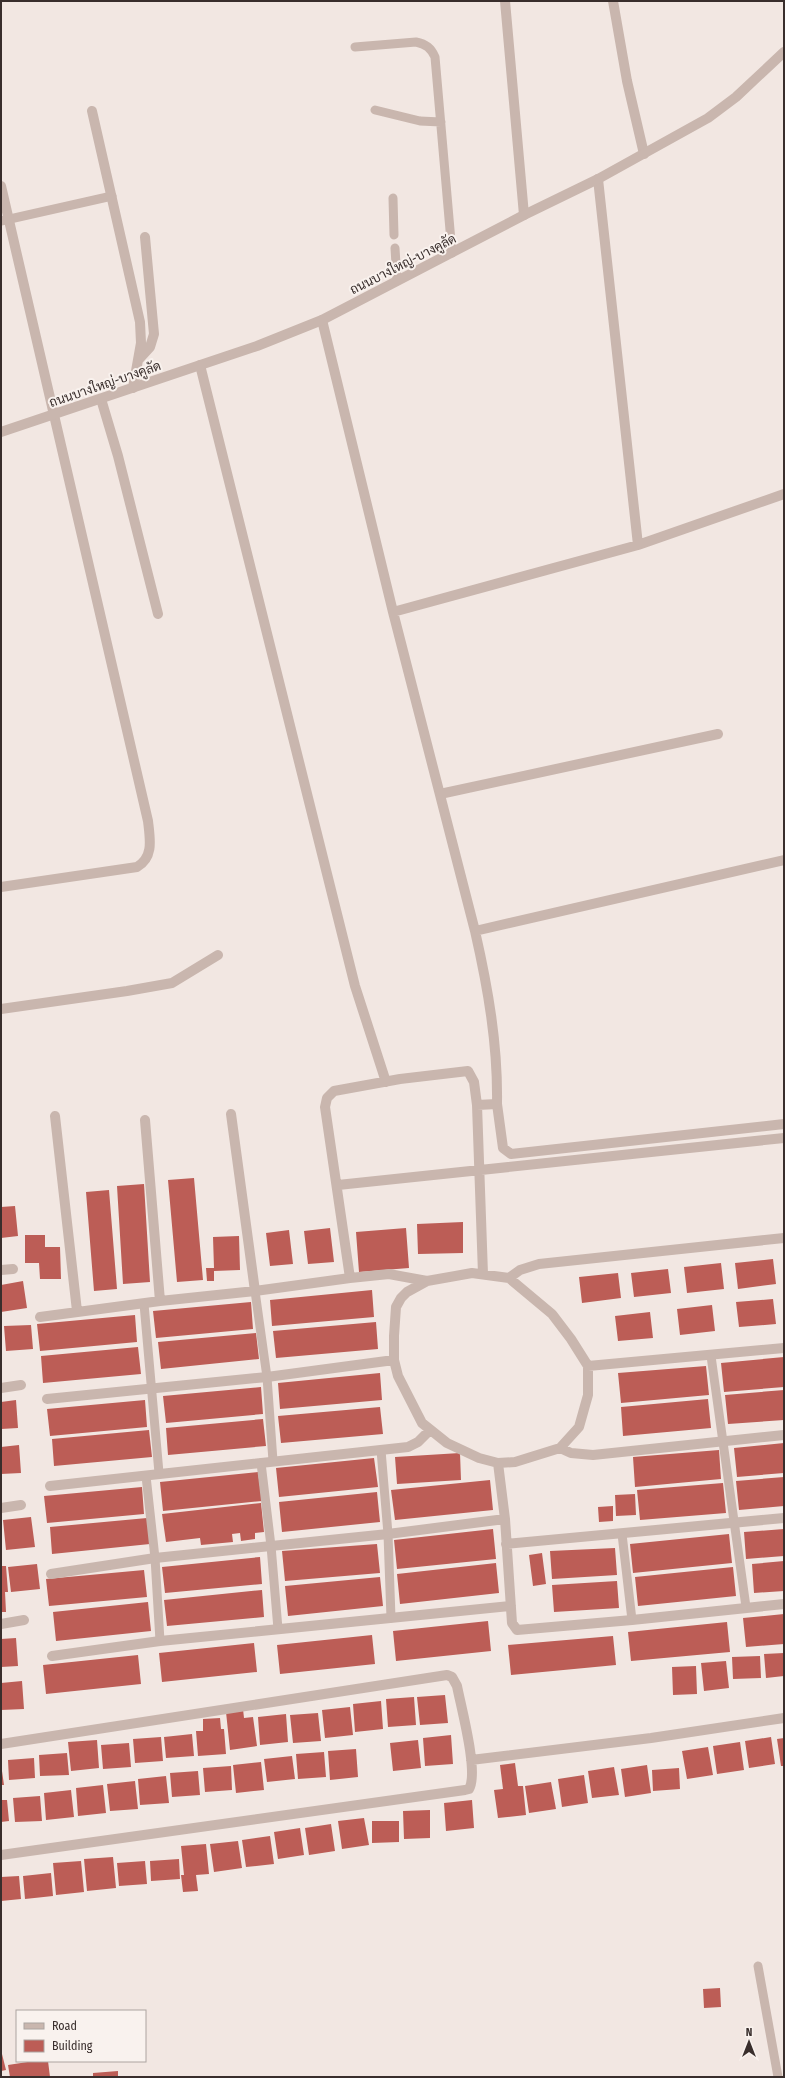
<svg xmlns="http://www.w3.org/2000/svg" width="785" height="2078" viewBox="0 0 785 2078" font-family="'Fira Sans Condensed',Sarabun,sans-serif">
	<rect width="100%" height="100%" fill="#f2e7e2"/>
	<path fill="#bc5d56" d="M194,1178l9,102 -26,2 -9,-102z
		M144,1184l6,98 -27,2 -6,-98z
		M109,1190l8,99 -23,2 -8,-99z
		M15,1206l3,30 -17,2v-31z
		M463,1222v31l-45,1 -1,-30z
		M330,1228l4,34 -26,2 -4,-33z
		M406,1228l3,40 -50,4 -3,-40z
		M289,1230l4,34 -23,2 -4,-33z
		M25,1235h20v12h15l1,32h-21l-1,-16h-14z
		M239,1236l1,34 -26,1v10h-7l-1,-13h8l-1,-31z
		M773,1259l3,25 -38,5 -3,-26z
		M721,1263l3,26 -37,4 -3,-26z
		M668,1269l3,24 -37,4 -3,-24z
		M618,1273l3,25 -39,5 -3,-26z
		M23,1281l4,27 -26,4v-27z
		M372,1290l2,27 -102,9 -2,-26z
		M773,1299l3,25 -37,3 -3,-25z
		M251,1302l2,27 -97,9 -3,-27z
		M712,1305l3,26 -35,4 -3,-26z
		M650,1312l3,26 -35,3 -3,-25z
		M135,1315l2,27 -97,9 -3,-27z
		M376,1322l2,27 -102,9 -3,-27z
		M31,1325l2,24 -27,2 -2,-25z
		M256,1333l3,26 -98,10 -3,-27z
		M138,1347l3,27 -98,9 -2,-27z
		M784,1357v30l-60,5 -3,-29z
		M706,1366l3,29 -88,8 -3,-30z
		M380,1373l2,27 -102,9 -2,-26z
		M261,1387l2,27 -97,9 -3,-27z
		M784,1390v30l-56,4 -3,-29z
		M708,1399l3,29 -88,8 -2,-29z
		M16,1400l2,28 -17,1v-27z
		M145,1400l2,27 -97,9 -3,-27z
		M380,1407l3,27 -102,9 -3,-27z
		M263,1419l3,27 -98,9 -2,-27z
		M149,1430l3,27 -98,9 -2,-27z
		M784,1443v30l-47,4 -3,-29z
		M19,1445l2,28 -20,1v-27z
		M719,1450l2,29 -86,8 -2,-30z
		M460,1453l1,27 -64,4 -2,-27z
		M374,1458l4,29 -99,10 -3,-29z
		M258,1472l4,29 -99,10 -3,-29z
		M784,1477v29l-45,4 -3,-29z
		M490,1480l3,30 -98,10 -4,-30z
		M723,1483l3,30 -86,7 -3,-30z
		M142,1487l2,27 -97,9 -3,-27z
		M377,1492l3,30 -98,10 -3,-30z
		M635,1494l1,21 -20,1 -1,-21z
		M261,1503l3,29 -9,1v6l-14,2 -1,-8 -8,1 1,8 -32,3 -1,-7 -34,4 -4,-28z
		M613,1506v15l-14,1 -1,-15z
		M31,1517l4,30 -29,3 -3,-30z
		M147,1518l3,26 -98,10 -2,-27z
		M493,1529l3,30 -99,10 -3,-29z
		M784,1529v27l-38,3 -2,-27z
		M729,1534l3,29 -99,10 -3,-29z
		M377,1544l3,29 -95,8 -3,-30z
		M615,1548l2,27 -65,4 -2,-28z
		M542,1553l4,31 -13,2 -4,-31z
		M260,1557l2,27 -97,9 -3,-26z
		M784,1561v30l-30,2 -2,-29z
		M496,1563l3,30 -99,11 -3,-30z
		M37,1564l3,25 -29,3 -3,-25z
		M1,1566h5l2,26h-3l1,20h-5z
		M733,1567l3,29 -98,10 -3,-29z
		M144,1570l3,27 -98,9 -3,-27z
		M380,1577l3,29 -95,10 -3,-30z
		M617,1581l2,27 -65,4 -2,-27z
		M262,1590l2,27 -97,9 -3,-26z
		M148,1602l3,29 -95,10 -3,-29z
		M784,1614v30l-38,3 -3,-29z
		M488,1621l3,30 -95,10 -3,-30z
		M727,1622l3,30 -99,9 -3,-29z
		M372,1635l3,29 -95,10 -3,-29z
		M613,1636l3,29 -105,10 -3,-30z
		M16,1638l2,28 -17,1v-28z
		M254,1643l3,29 -95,10 -3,-29z
		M784,1653v23l-18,2 -2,-24z
		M138,1655l3,29 -95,10 -3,-29z
		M760,1656l1,22 -28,1 -1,-22z
		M726,1661l3,27 -25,3 -3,-28z
		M696,1666l1,28 -24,1 -1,-28z
		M22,1681l2,28 -23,1v-27z
		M445,1695l3,28 -28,2 -3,-28z
		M414,1697l2,28 -28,2 -2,-28z
		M381,1701l2,28 -28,3 -2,-28z
		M350,1707l3,28 -28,3 -3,-28z
		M243,1709l1,9 9,-1 4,29 -27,4 -4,-38z
		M318,1713l3,28 -28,2 -3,-28z
		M286,1714l2,28 -28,3 -2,-28z
		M220,1718l1,11h3l2,25 -28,2 -2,-25h7v-12z
		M192,1734l2,22 -28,2 -2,-21z
		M451,1735l2,29 -28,2 -2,-28z
		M161,1737l2,24 -28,2 -2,-24z
		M771,1737l4,27 -26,4 -4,-27z
		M784,1738v28h-3l-4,-27z
		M97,1740l2,28 -28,3 -3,-29z
		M418,1740l3,28 -28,3 -3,-28z
		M740,1742l4,28 -27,4 -4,-28z
		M129,1743l2,24 -28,2 -2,-24z
		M708,1747l5,28 -26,4 -5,-28z
		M356,1749l2,28 -28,3 -2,-29z
		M324,1752l2,25 -28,2 -2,-25z
		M67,1753l2,22 -29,1 -1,-21z
		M292,1756l3,23 -28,3 -3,-23z
		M34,1758l1,20 -26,2 -1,-20z
		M261,1762l3,28 -28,3 -3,-28z
		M515,1763l3,23h5l3,29 -28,3 -4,-28 9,-1 -3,-24z
		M1,1764l3,21h-3z
		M647,1765l4,28 -26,4 -4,-28z
		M231,1766l1,24 -27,2 -2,-24z
		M614,1767l5,28 -27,3 -4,-27z
		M679,1768l1,21 -27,2 -1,-21z
		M198,1771l2,24 -28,2 -2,-24z
		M584,1775l4,28 -26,4 -4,-28z
		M166,1776l3,27 -29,2 -2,-26z
		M135,1781l3,28 -28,2 -3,-27z
		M551,1782l5,27 -27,4 -4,-27z
		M103,1785l3,28 -28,3 -2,-28z
		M71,1790l3,27 -28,3 -2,-27z
		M40,1796l2,25 -27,1 -2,-24z
		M1,1800h6l2,21 -8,1z
		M472,1800l2,28 -28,3 -2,-28z
		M430,1810v28l-26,1 -1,-28z
		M364,1818l5,27 -27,4 -4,-28z
		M372,1821h27v21l-27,1z
		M331,1824l4,27 -26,4 -4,-27z
		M300,1828l4,27 -26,4 -4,-27z
		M270,1836l4,28 -28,3 -4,-27z
		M238,1841l4,27 -28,4 -4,-28z
		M206,1844l3,30 -13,1 2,16 -15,1 -2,-17h3l-3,-29z
		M113,1857l3,31 -29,3 -3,-32z
		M179,1859l1,20 -29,2 -1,-20z
		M81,1861l3,31 -28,3 -3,-32z
		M145,1861l2,23 -28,2 -2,-23z
		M51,1873l2,23 -28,3 -2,-23z
		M19,1876l2,23 -20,2v-24z
		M720,1988l1,19 -17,1 -1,-19z
		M1,2050l5,20 -5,1z
		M34,2061h14l2,16h-40l-2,-12z
		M118,2071v6h-25v-4z"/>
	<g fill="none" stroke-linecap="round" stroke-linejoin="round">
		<path stroke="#c9b6ae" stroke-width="9" d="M355,47l61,-5c10,2 15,6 19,15l17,196
			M375,110l45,11 21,1
			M393,198l1,37
			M1,221l111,-25
			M395,248l2,33
			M255,1291l12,86 6,84
			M144,1304l15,169
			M711,1356l35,251
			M381,1450l7,84 3,84
			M261,1463l10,83 7,83
			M146,1476l9,82 5,83
			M622,1534l10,86
			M758,1966l20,111"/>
		<path stroke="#c9b6ae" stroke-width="10" d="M505,1l19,214
			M613,1l14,80 17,73
			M92,111l48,211 1,21 -8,45
			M598,179l40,366
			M1,186l147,635c2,18 6,36 -11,46l-136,20
			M322,320l71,292 82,319c13,57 23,114 22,173l-20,1 6,169
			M139,359l11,-12 4,-13 -9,-97
			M200,365l155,621 31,96
			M101,399l17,57 40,158
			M393,612l245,-67 146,-51
			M440,794l278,-60
			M475,931l309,-71
			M1,1009l126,-18 45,-8 46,-28
			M497,1104l6,44 8,6 273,-30
			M231,1114l24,177
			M55,1116l22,195
			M145,1120l15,181
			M338,1185l446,-47
			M1,1270l12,-1
			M472,1273l37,5 43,36 19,25 17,27v29l-9,32 -19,21 -45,14 -17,1 -19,-5 -32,-15 -25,-20 -24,-47 -4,-16v-24l2,-29 5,-9 6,-6 20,-11z
			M350,1278l-25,-171 2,-9 7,-7 66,-12 68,-8 6,11 3,23
			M509,1278l11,-8 19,-6 245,-26
			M40,1317l120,-16 95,-10 95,-13 39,-4 38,7
			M588,1366l196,-18
			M1,1388l20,-3
			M47,1399l220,-22 127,-17
			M560,1448l11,5 22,2 191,-20
			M498,1463l7,56 7,104 5,7 115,-10 152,-16
			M50,1486l358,-39 10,-5 12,-12
			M1,1508l20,-3
			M506,1544l278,-26
			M51,1574l104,-16 233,-24 117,-15
			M1,1624l23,-4
			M52,1656l108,-15 351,-35
			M1,1744l446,-69 5,2 5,9c4,21 22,87 12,103l-4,1 -464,65
			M471,1760l180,-22 133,-20"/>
		<path stroke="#c9b6ae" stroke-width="10" d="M1,432l256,-86 65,-26 202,-105 74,-36 110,-61 28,-21 48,-45"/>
	</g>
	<g text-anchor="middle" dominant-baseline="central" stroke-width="4" stroke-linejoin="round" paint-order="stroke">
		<g font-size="13" fill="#392e2c" stroke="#f9f2ee">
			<text transform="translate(403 264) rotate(-27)">ถนนบางใหญ่-บางคูลัด</text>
			<text transform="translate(105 384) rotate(-19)">ถนนบางใหญ่-บางคูลัด</text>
		</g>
	</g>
	<rect width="785" height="2078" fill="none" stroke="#392e2c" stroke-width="4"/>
	<rect x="16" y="2010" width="130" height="52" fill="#f9f2ee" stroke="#aca4a0"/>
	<rect x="24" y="2023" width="20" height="6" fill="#c9b6ae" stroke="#aca4a0"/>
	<text x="52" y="2030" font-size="12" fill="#392e2c">Road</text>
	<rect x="24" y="2040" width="20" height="12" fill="#bc5d56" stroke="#aca4a0"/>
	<text x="52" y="2050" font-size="12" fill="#392e2c">Building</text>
	<g transform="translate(749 2042)" stroke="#f9f2ee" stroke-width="3" paint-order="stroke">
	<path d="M0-3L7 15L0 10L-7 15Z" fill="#392e2c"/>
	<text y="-6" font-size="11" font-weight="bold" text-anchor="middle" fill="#392e2c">N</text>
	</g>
</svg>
